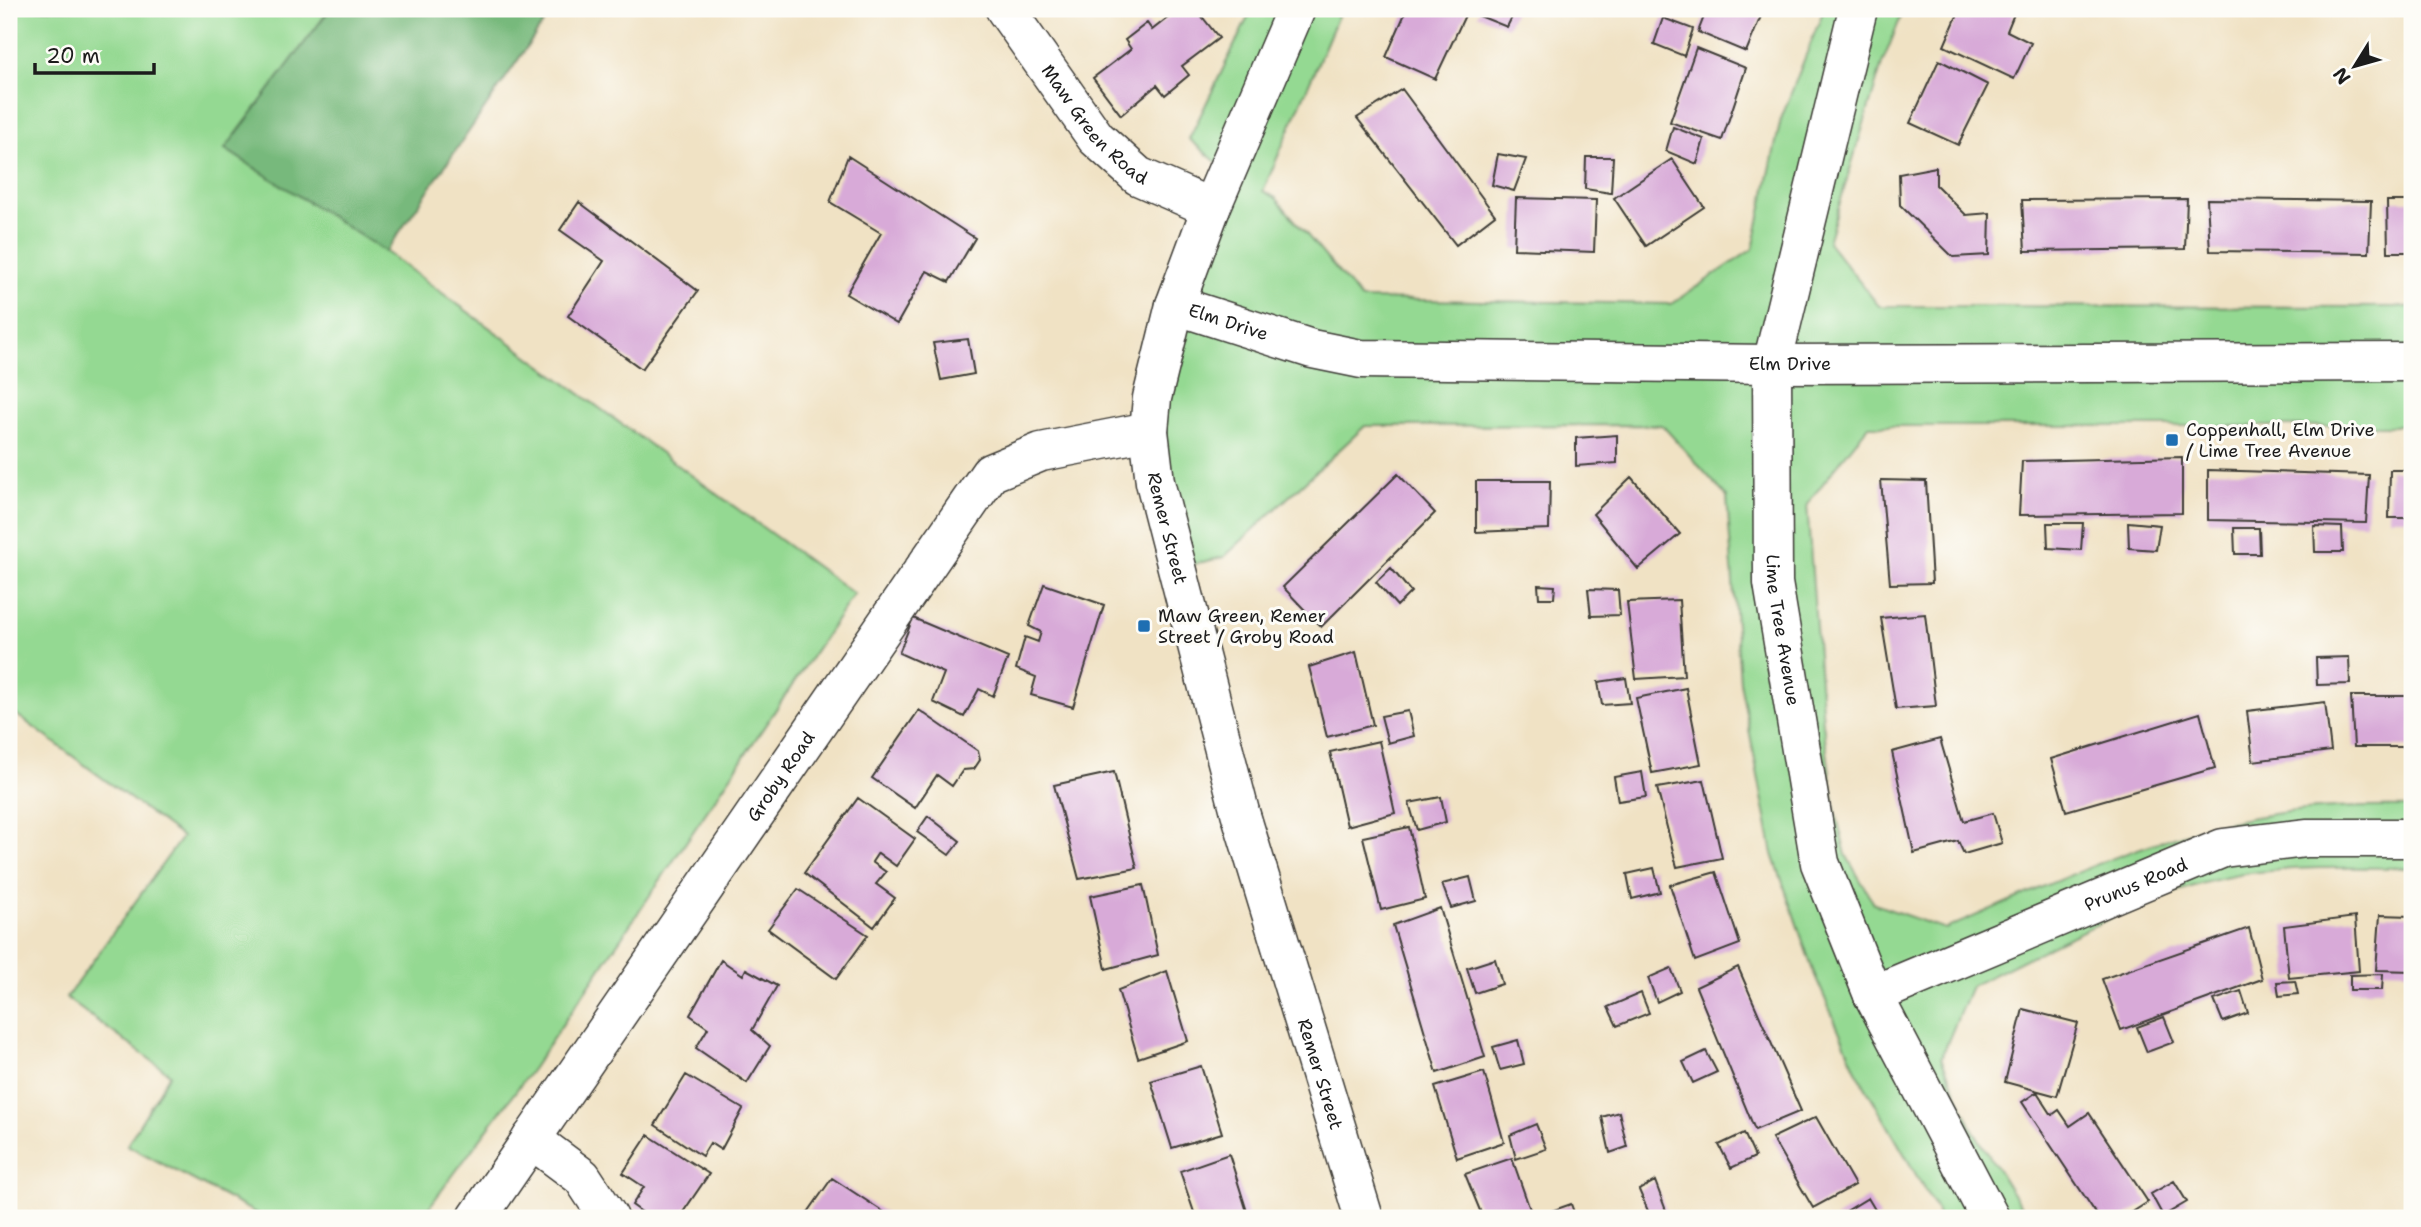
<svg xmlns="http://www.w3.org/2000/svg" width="2421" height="1227" viewBox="0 0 2421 1227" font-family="'Shantell Sans',sans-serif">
	<rect width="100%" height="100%" fill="#fdfcf7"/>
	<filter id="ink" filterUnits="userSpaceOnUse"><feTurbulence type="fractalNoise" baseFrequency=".0143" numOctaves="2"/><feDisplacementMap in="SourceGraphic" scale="14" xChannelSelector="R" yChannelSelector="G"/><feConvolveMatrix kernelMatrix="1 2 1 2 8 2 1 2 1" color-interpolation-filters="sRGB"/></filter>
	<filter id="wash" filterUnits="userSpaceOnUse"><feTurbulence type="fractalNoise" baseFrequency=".00686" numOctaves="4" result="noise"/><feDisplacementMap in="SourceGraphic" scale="28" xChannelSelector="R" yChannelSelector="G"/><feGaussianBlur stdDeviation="1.57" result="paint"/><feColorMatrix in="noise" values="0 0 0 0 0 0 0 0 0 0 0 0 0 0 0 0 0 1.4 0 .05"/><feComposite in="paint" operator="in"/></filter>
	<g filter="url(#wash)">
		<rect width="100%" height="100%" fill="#f0e2c4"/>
		<path fill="#94d992" stroke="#587a57" stroke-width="2" d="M9,9h321l-104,140 160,103 468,342 -321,474 -112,150h-156l-138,-73 43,-71 -104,-76 116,-161 -173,-128z
			M1252,9h89l-78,182 13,7 85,101 310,5 82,-55 28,-130 43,-110h80l-22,55 -54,178 51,64 533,1v119h-544l-61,78 16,219 12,87 11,45 28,49 71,25c106,-45 213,-98 328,-115 47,-7 92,-8 139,-7v61c-51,0 -103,-2 -154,4 -91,10 -205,74 -287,114l-30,72 31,70 56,90h-87l-84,-146 -44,-101 -40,-117 -33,-172 -13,-185 -65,-72 -297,1 -141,131 -47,11 -28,-137 78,-260 -38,-32z"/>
		<path fill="#77b97c" stroke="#4a6a4c" stroke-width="2" d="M330,9h223l-167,243 -161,-103z"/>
		<g id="blocks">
			<path fill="#d8aad8" d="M1179,9h17l23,29 -37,28 7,9 -24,20 -8,-10 -36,30 -28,-37 38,-29 -6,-9 22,-17 5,7z
				M1407,9h61l-33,70 -49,-22z
				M1481,9h35l-9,18 -30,-12z
				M1707,9h57l-18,43 -48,-20z
				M1960,9h56l-9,22 24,12 -17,36 -70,-33z
				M1663,18l30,11 -9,27 -30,-12z
				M1696,48l50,20 -24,72 -52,-18z
				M1939,60l49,25 -30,60 -48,-22z
				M1402,89l93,126 -39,30 -99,-127z
				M1673,127l31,12 -7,25 -31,-13z
				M1498,154l28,5 -12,32 -22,-6z
				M848,156l127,82 -26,44 -22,-11 -30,53 -51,-30 35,-61 -51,-31z
				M1586,157h27l-2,36 -26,-4z
				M1672,159l32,48 -58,39 -32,-48z
				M1936,167v18l30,30 24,-2 -1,42 -36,2 -53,-52 -1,-31z
				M1516,198l80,2 -2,52 -80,-3z
				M2187,199l-2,50 -160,2 -3,-51z
				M2207,199l164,2 -2,52 -159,-2z
				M2387,201h25v51h-24z
				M579,202l119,89 -56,78 -74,-53 36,-55 -44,-31z
				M968,339l6,35 -33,6 -8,-37z
				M1617,435v28l-41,3v-28z
				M2182,457v56l-163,2 3,-54z
				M2208,470l161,5 -3,48 -158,-3z
				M2390,470h22v48h-23z
				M1398,474l37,39 -114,114 -38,-40z
				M1631,477l49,57 -42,35 -45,-55z
				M1881,480l45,1 6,102 -42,1z
				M1476,481h74l-1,48 -73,3z
				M2128,522l32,3 -4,25 -27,-2z
				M2047,523h36l-2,27 -33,-2z
				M2314,526l28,1 1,25h-28z
				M2234,528h25l1,26h-25z
				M1391,568l20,24 -14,14 -21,-24z
				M1044,584l60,21 -31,102 -42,-12 5,-18 -20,-8 9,-32 13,5 3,-10 -12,-6z
				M1538,585l17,1 -1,12h-15z
				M1588,589l30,1 2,25 -29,1z
				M1679,600l5,76 -48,3 -9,-77z
				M1925,614l11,92 -40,3 -15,-91z
				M913,618l95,40 -15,38 -14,-7 -15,28 -31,-15 11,-29 -45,-20z
				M1356,652l17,73 -46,12 -18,-70z
				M2349,657l1,27 -33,1 -1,-27z
				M1626,678l4,25 -28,2 -4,-23z
				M1686,688l15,76 -49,9 -16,-75z
				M2351,696h61v51h-58z
				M2325,702l6,49 -78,10 -6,-50z
				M919,710l59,41 2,9 -6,9 -11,1 -11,16 -15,-11 -22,33 -43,-30z
				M1408,711l6,25 -26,7 -7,-27z
				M2200,713l15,55 -149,43 -15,-52z
				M1940,739l24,82 29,-8 9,30 -38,11 -6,-13 -44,12 -22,-101z
				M1379,741l16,72 -48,13 -17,-74z
				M1114,772l23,96 -58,11 -25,-94z
				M1642,772l4,25 -28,4 -4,-24z
				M1704,780l18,78 -45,9 -20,-79z
				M1441,797l5,25 -29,8 -8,-27z
				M858,798l57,41 -19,27 -18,-13 -6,9 14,10 -10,12 19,14 -21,29 -70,-54z
				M928,816l32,25 -11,14 -32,-23z
				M1409,827l16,72 -44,11 -18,-73z
				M1654,868l6,24 -28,7 -5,-25z
				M1716,872l24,72 -45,17 -25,-76z
				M1470,877l6,24 -25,7 -9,-24z
				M1143,885l15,70 -52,14 -16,-73z
				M798,889l70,46 -32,44 -68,-50z
				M1440,908l45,149 -48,16 -44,-148z
				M2380,915l32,1v55l-36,-1z
				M2355,917l4,54 -70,7 -5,-52z
				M2249,928l13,51 -141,51 -19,-51z
				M1495,959l7,25 -27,9 -8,-25z
				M721,960l22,15 3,-6 31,17 -25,44 18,16 -23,37 -51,-35 12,-20 -18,-13z
				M1738,967l63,144 -46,19 -59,-143z
				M1671,968l9,23 -23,11 -9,-24z
				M1167,971l21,70 -50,17 -20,-68z
				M2383,974l-1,16h-32v-15z
				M2295,981l3,13 -19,2 -2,-14z
				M2241,991l7,22 -25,9 -9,-22z
				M1641,993l8,20 -32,13 -9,-19z
				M2023,1009l55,14 -21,73 -52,-14z
				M2164,1017l10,25 -27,10 -10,-25z
				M1518,1040l6,24 -24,6 -7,-23z
				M1706,1051l11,21 -24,11 -10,-21z
				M1201,1066l21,67 -50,15 -21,-67z
				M1484,1072l20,70 -47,16 -22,-71z
				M686,1075l57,34 -22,41 -11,-7 -8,13 -47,-31z
				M2037,1092l15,23 7,-5 11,16 19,-13 59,89 -25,16h-24l-77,-116z
				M1619,1112l8,35 -17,6 -8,-36z
				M1816,1117l39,68 -42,23 -41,-70z
				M1536,1124l10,25 -30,10 -6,-24z
				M1744,1133l11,24 -24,11 -12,-23z
				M648,1135l61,39 -30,44h-29l-18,-13 12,-18 -21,-14z
				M1229,1154l20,64h-53l-16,-47z
				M1512,1158l21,60h-50l-18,-44z
				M832,1178l61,40h-89z
				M1655,1181l13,35 -5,2h-12l-12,-28z
				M2174,1181l13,21 -24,14 -12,-22z
				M1868,1198l12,20h-45z
				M1571,1204l5,14h-32l-1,-4z"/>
		</g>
	</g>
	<g filter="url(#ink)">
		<use href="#blocks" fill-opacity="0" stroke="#3c3a35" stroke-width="2"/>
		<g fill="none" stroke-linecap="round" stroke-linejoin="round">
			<defs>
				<g id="minor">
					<path id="s1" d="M1873,995l350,-147 83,-10h106"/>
					<path d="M531,1139l51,38 27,41"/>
				</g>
				<g id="tertiary">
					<path id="s2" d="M1005,9l91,129 42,38 73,32"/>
					<path id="s3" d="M1296,9l-85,199 -36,97 -23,93 -3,33 6,51 85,330 124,406"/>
					<path id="s4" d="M1858,9l-86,355 1,219 47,280 53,132 117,223"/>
					<path id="s5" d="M1175,305l137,44 49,10 411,5 640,-2"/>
					<path id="s6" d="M477,1218l513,-745 51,-21 108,-21"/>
				</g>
			</defs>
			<use href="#minor" stroke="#3c3a35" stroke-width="41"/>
			<use href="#tertiary" stroke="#3c3a35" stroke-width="41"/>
			<use href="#minor" stroke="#fff" stroke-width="38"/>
			<use href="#tertiary" stroke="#fff" stroke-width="38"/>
		</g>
	</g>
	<g fill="#1f6fb2" stroke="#fdfcf7" stroke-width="2.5">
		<rect x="2165" y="433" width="14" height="14" rx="3.5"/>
		<rect x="1137" y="619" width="14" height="14" rx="3.5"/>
	</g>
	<g text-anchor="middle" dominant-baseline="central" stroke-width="6" stroke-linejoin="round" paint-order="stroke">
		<g font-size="18" fill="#1c1c1c" stroke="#fdfcf7">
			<text stroke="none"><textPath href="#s2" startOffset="147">Maw Green Road</textPath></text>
			<text stroke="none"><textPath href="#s5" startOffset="56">Elm Drive</textPath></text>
			<text stroke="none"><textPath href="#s5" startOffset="623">Elm Drive</textPath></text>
			<text stroke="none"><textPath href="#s3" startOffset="548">Remer Street</textPath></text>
			<text stroke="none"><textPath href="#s4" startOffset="632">Lime Tree Avenue</textPath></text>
			<text stroke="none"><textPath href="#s6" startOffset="536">Groby Road</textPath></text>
			<text stroke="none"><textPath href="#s1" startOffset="285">Prunus Road</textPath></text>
			<text stroke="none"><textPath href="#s3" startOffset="1115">Remer Street</textPath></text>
		</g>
		<g font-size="18" fill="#1c1c1c" stroke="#fdfcf7" text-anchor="start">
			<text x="2186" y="430">Coppenhall, Elm Drive<tspan x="2186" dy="21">/ Lime Tree Avenue</tspan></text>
			<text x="1158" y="616">Maw Green, Remer<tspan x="1158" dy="21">Street / Groby Road</tspan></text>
		</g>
	</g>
	<rect width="2421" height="1227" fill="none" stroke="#fdfcf7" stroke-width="35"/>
	<g transform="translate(2355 66) rotate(233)" stroke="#fdfcf7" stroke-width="5" paint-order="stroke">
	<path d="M0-5L12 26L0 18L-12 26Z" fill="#1c1c1c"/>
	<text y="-10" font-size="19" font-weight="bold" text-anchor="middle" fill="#1c1c1c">N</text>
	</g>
	<path d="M35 63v10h119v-10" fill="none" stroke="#1c1c1c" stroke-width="3.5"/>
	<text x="46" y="63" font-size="21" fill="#1c1c1c" stroke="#fdfcf7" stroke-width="5" paint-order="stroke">20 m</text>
</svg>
